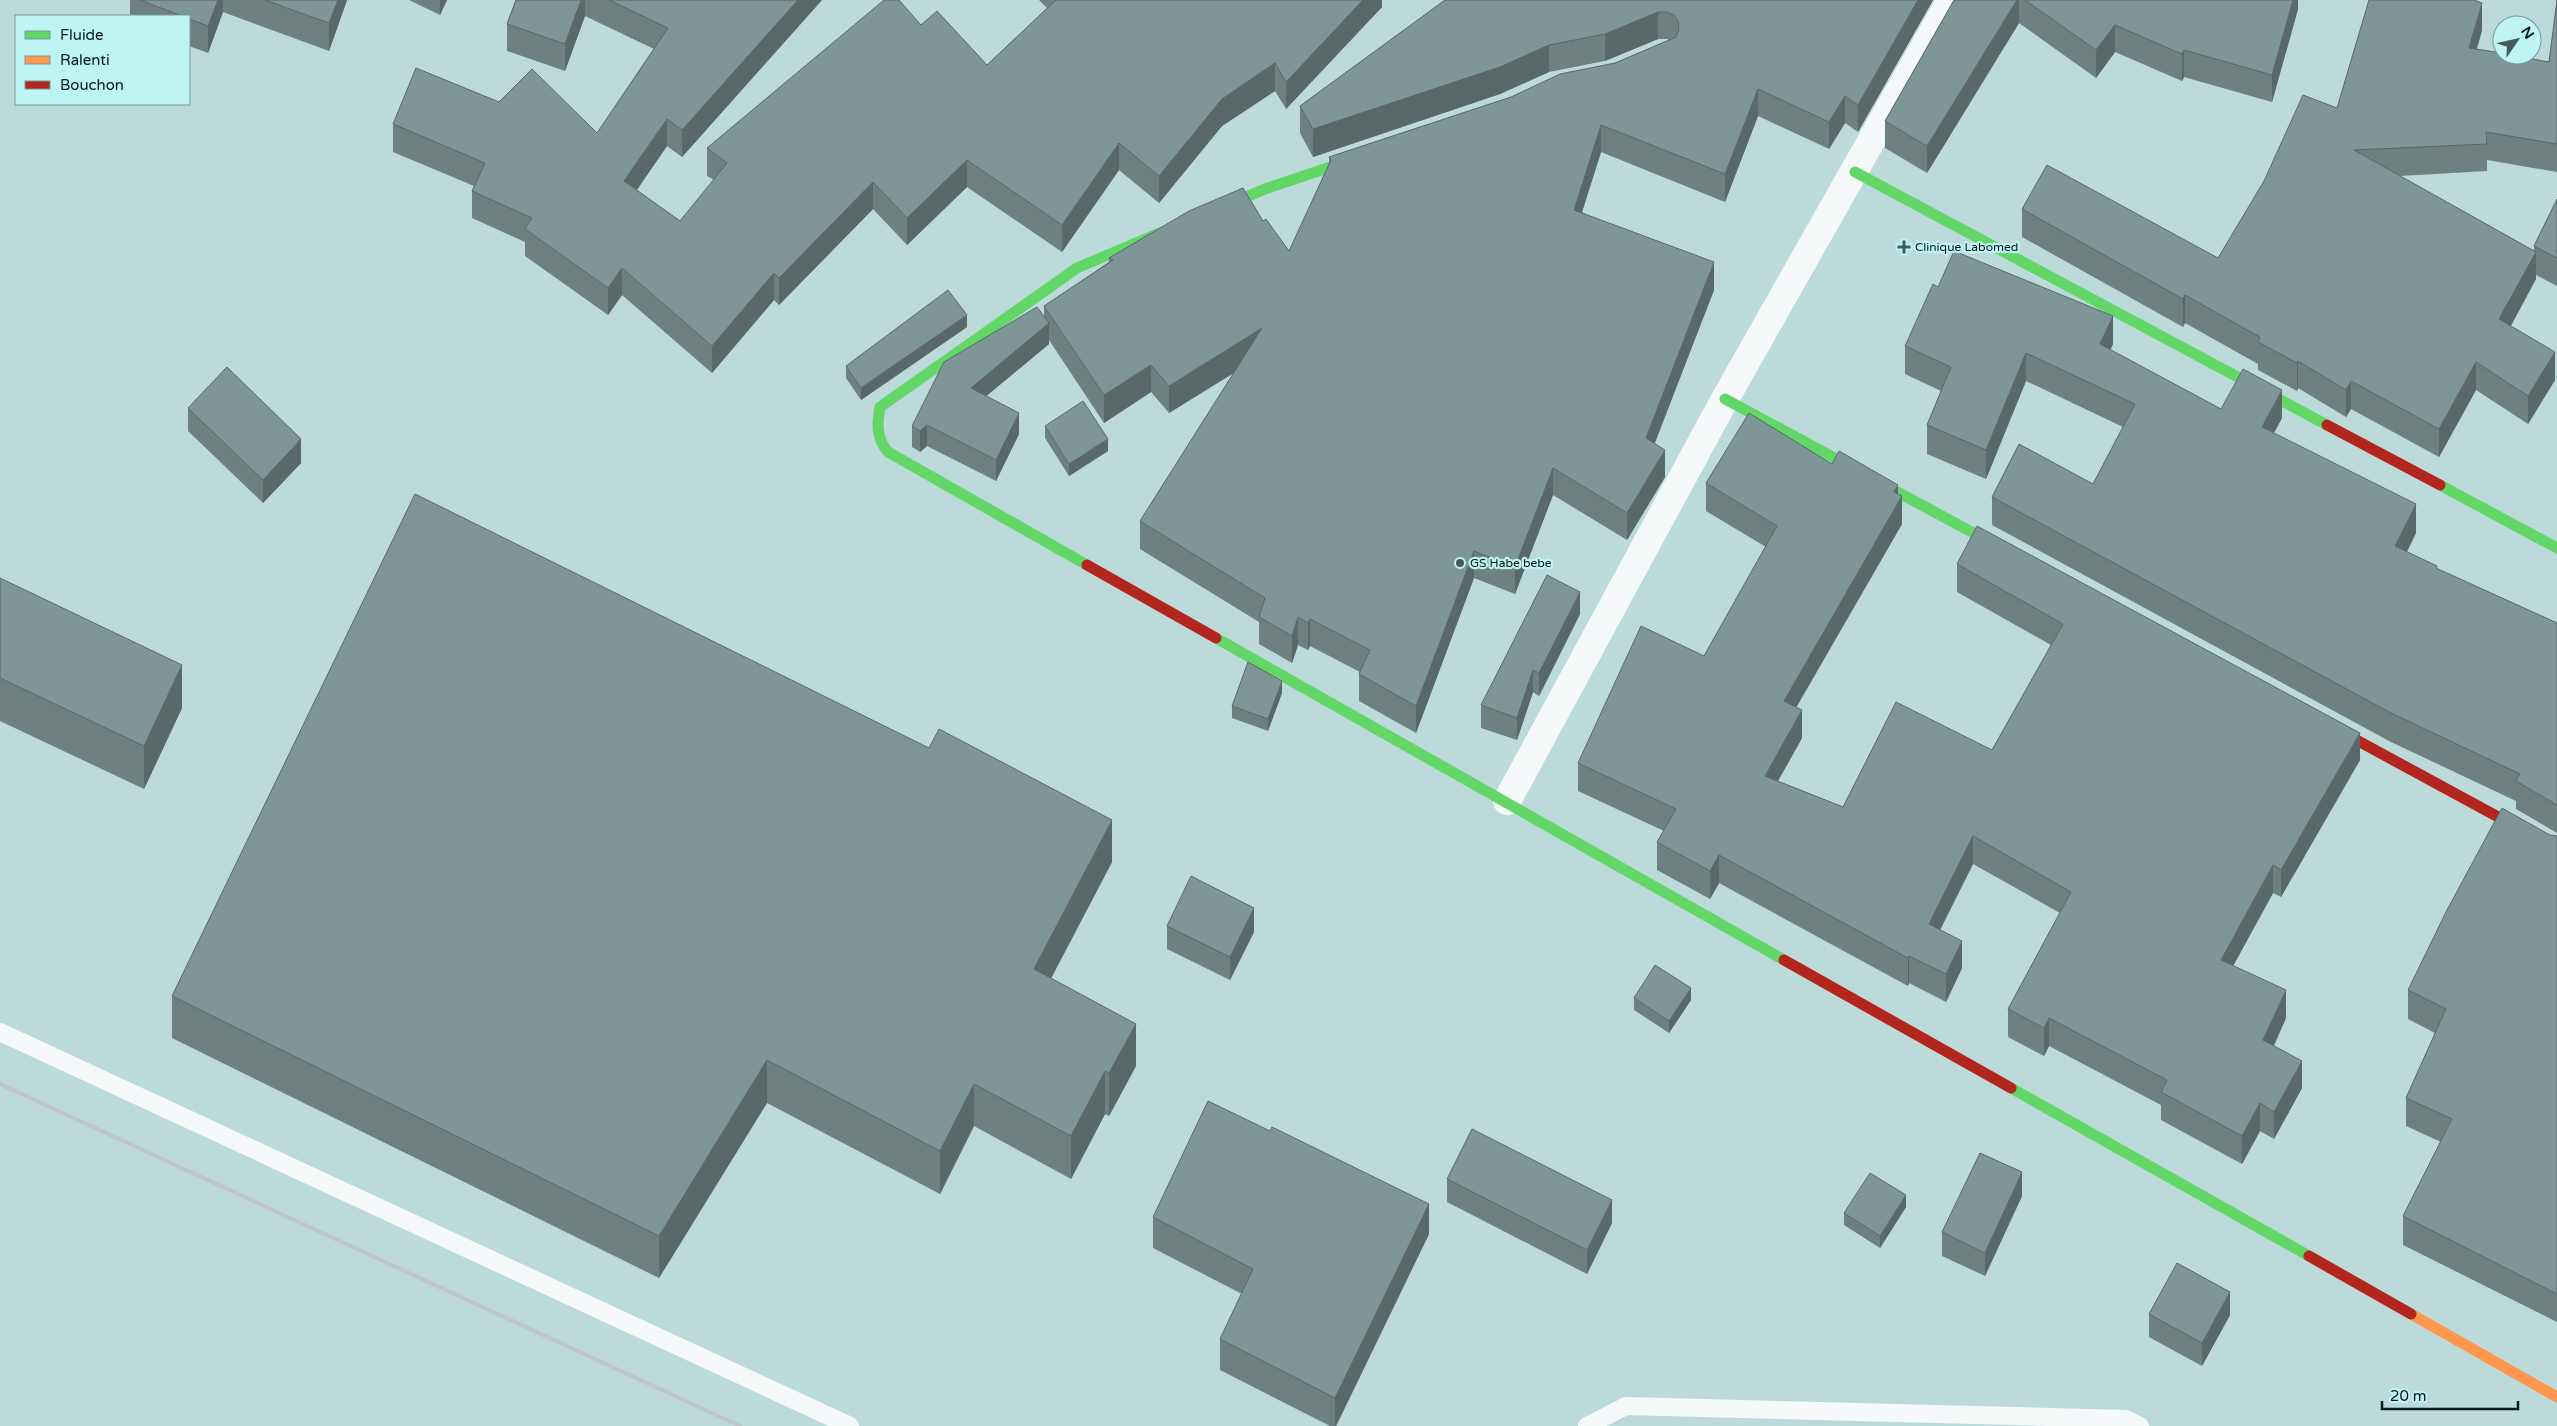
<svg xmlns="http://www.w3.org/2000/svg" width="2557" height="1426" viewBox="0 0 2557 1426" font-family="'Varela Round',sans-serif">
	<rect width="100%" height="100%" fill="#bddada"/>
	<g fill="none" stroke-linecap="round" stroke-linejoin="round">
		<path stroke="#f5f9f9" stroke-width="18" d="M0,1032l850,394
			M1587,1426l39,-20 500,13 14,7"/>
		<path stroke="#f5f9f9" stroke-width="28" d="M1507,801l218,-402 226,-399"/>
		<path stroke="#63d668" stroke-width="11" d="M1855,172l472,253
			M1213,211l52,-22 98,-33
			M1725,399l280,151
			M2440,485l117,63
			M1087,565l-199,-113c-12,-14 -11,-28 -8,-45l197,-139 85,-36
			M1216,638l568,322
			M2011,1088l298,168"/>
		<path stroke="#ff974d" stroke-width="11" d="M2411,1314l146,83"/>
		<path stroke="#b3261e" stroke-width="11" d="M2327,425l113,60
			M1087,565l129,73
			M2327,724l230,125
			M1784,960l227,128
			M2309,1256l102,58"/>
		<path stroke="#bec6c6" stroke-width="4" d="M0,1084l740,342"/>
	</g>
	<path fill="#6d8181" d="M130,0h217l-18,51 -106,-39 -15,41 -19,-7v-30h-59z
		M409,0h38l-7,15z
		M516,0h306l-140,157 -15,-11 -30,44 43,31 34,-41 -7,-4v-28l214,-123 66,40 60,-57 -8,-8h343v7l-96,102 -11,-18 -53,35 -63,77 -40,-33 -57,82 -95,-65 -60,58 -34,-36 -94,96 -5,-5 -62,73 -90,-78 -14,20 -83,-59v-14l-53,-24v-27l2,-5 -81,-34v-28l106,-22 98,31 57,-84 -69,-33 -20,55 -58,-20v-27z
		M1445,0h488l-75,132 -13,-9 -16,26 -71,-33 -33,86 -124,-50 -19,60 132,78 -59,153 10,34 -38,63 -74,-45 -38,99 -41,-16 -58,155 -57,-32v-27l1,-2 -50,-26 -2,4 -10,-5 -6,18 -33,-19v-22l-119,-73v-28l94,-148 -65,40 -18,-21 -47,31 -55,-83v4l-63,52 33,38 -23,47 -69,-35 -7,6 -8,-5v-21l132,-110v-10l65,-44v-4l154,-37 26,30 40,-87v-7l286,-94 54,-23 -2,-1h-9l-53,22 -56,11 -49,22 -187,63 -13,-24v-27z
		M1954,0h344v9l-26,93 -88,-25 -2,4 -67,-29 -19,26 -77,-55 -92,150 -42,-25v-27z
		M2557,0v172l-70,-12v11l-87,5 134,75v-5l23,-47v87l-21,-11v4l-25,47 44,54 -27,44 -52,-34 -37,67 -88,-48 -5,8 -48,-29 -1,3 -39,-21v-6l-73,-41 -2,4 -161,-90v-28l196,49 119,-150 145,-78 -5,19 72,13z
		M1938,287l175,57 -3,6 111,59 61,9 -8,15 142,100 -9,19 30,17 120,54v210l-41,-24v-8l-125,-59 -399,-217v-28l101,-13 30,-57 -97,-46 -40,98 -59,-25v-29l14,-34 -36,-17v-28z
		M967,327l-106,73 -15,-22v-12z
		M188,408l113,55 -38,40 -75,-72z
		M1045,426l63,25 -39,25 -24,-38z
		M1832,464l66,30 4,30 -106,184 6,30 -24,43 65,26 149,-57 59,-105 -94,-53v-28l403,196 -79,137 -8,-4 -40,73 53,52 -12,28 28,42 -28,51 -14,-8 -18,33 -81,-44v-15l-112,-59 -5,10 -36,-19v-28l52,-96 -87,-49 -33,66 22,38 -16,34 -37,-19 -1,3 -189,-103 -9,16 -53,-29v-28l7,-11 -86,-40v-28l126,-107 62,-109 -60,-36v-28z
		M0,578l182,130 -38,81 -144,-68z
		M1580,614l-41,82 -6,-4 -16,48 -36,-12v-23z
		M1282,693l-14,38 -36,-13v-12z
		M2550,835l7,1v486l-154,-77v-29l38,-74 -35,-16v-28l29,-65 -27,-14v-29z
		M1112,862l-61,116 85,88 -27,50 -4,-2 -34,65 -97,-53 -34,68 -173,-91 -108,175 -487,-240v-42z
		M1167,926l87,6 -24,48 -63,-31z
		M1634,998l57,2 -22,33 -35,-23z
		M1447,1179l165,44 -25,51 -140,-72z
		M2022,1196l-37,80 -43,-20v-24z
		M1906,1207l-26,41 -36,-23v-12z
		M1153,1217l276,17 -93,192h-6l-110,-56v-31l22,-45 -89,-46z
		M2149,1314l81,1 -28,51 -53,-29z"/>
	<path fill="#596969" d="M218,0h5v12l-15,41v-27z
		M338,0h9l-18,51v-28z
		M440,0h7l-7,15z
		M581,0h4v16l-20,55v-27z
		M798,0h24l-140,157v-27z
		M1363,0h19v7l-96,102v-27z
		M1918,0h15l-75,132v-27z
		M2017,0h2v23l-92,150v-27z
		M2293,0h5v9l-26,93v-27z
		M2482,3v27l-13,46v-28z
		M1658,12v27l-53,22v-27z
		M2115,25v27l-19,26v-28z
		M1549,45v27l-49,22 -187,63v-28z
		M2184,50v27l-2,4v-27z
		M1275,63v28l-53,35 -63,77v-27l63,-77z
		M1758,89v27l-33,86v-28z
		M1845,96v27l-16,26v-27z
		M667,119v27l-43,62v-27z
		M1601,125v27l-27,85v-27z
		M1119,143v27l-57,82v-27z
		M967,160v27l-60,58v-27z
		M873,182v27l-94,96v-27z
		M2536,252v27l-37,68v-28z
		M1714,262v28l-68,175v-27z
		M622,268v27l-14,20v-27z
		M774,273v27l-62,73v-27z
		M2185,295v28l-2,4v-28z
		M967,315v12l-106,73v-12z
		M2113,316v28l-13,28v-28z
		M1049,323v21l-78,65v-21z
		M1262,328v27l-93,58v-27z
		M2555,352v28l-27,44v-28z
		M2026,353v28l-40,98v-29z
		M2298,361v27l-1,3v-28z
		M2476,362v28l-37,67v-28z
		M1151,365v27l-47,31v-28z
		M2351,381v28l-5,8v-27z
		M2282,390v28l-20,37v-28z
		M1019,413v21l-23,47v-21z
		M927,425v21l-7,6v-21z
		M301,439v24l-38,40v-23z
		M1108,439v12l-39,25v-12z
		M1665,450v27l-38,63v-27z
		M1553,468v27l-38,99v-27z
		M1898,485v18l4,-7v28l-118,204v-27z
		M2416,504v29l-21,42v-29z
		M1474,551v27l-58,155v-27z
		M1580,592v22l-41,82v-23z
		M1298,617v28l-6,18v-27z
		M1310,619v27l-2,4v-27z
		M182,665v43l-38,81v-43z
		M1533,670v22l-16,48v-22z
		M1282,681v12l-14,38v-12z
		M1802,710v28l-37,66v-28z
		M2360,733v27l-79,137v-27z
		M1112,820v42l-78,149v-42z
		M1973,836v28l-44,88v-28z
		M1719,855v28l-9,16v-28z
		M2273,865v28l-52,95v-28z
		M1254,908v24l-24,48v-23z
		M1962,941v27l-16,34v-28z
		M1909,956v27l-1,3v-28z
		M1691,988v12l-22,33v-12z
		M2286,990v28l-23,50v-28z
		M2049,1018v28l-5,10v-28z
		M1136,1024v42l-27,50v-43z
		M767,1060v43l-108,175v-42z
		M2302,1061v27l-28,51v-27z
		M1105,1071v43l-34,65v-43z
		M974,1084v42l-34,68v-43z
		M2260,1103v28l-18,33v-28z
		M2022,1172v24l-37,80v-23z
		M1906,1195v12l-26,41v-12z
		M1612,1200v23l-25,51v-24z
		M1429,1204v30l-93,192h-1v-28z
		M2230,1292v23l-28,51v-23z"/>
	<path fill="#7f9696" stroke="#596969" d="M140,0h78l-10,26 -19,-7v-3h-7z
		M265,0h73l-9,23z
		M516,0h65l-16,44 -58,-20z
		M609,0h189l-116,130 -15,-11 -43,62 56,40 47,-58 -20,-15 177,-148h15l22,25 16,-14 50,54 69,-65h307l-77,82 -11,-19 -53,36 -63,77 -40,-33 -57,82 -95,-65 -60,58 -34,-36 -94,96 -5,-5 -62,73 -90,-78 -14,20 -83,-59 7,-11 -60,-27 13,-28 -92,-39 23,-56 83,34 33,-33 65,64 71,-105z
		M1445,0h473l-60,105 -13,-9 -16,26 -71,-33 -33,85 -124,-49 -27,85 140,52 -68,176 19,12 -38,63 -74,-45 -38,99 -41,-16 -58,155 -57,-32 11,-24 -60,-31 -2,4 -10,-6 -6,19 -33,-19 6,-19 -125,-77 122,-193 -93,58 -18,-21 -47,30 -60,-89 69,-46 -4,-2 80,-47 54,-23 20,33 3,-2 23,32 42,-91 -2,-3 182,-60 49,-23 55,-11 61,-26 3,-7 -1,-9 -4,-6 -7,-3h-9l-53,22 -56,11 -49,22 -187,62 -13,-23z
		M1954,0h63l-90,146 -42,-25z
		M2025,0h268l-21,75 -88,-25 -2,4 -67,-29 -19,25z
		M2369,0h105l8,3 -13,45 33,5v2h9l38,7 8,-62v144l-71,-12 1,12 -133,6 182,102 -37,67 56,33 -27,44 -52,-34 -37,67 -88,-48 -5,9 -48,-29 -1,2 -39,-21 2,-5 -75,-42 -2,4 -161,-90 25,-44 171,93 46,-77 39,-86 34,13z
		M2557,199v59l-23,-12z
		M1954,251l159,65 -13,28 121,65 22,-40 39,21 -20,37 154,77 -21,42 42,20 -1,2 121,55v182l-41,-24 4,-7 -129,-61 -399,-216 27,-53 74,40 42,-80 -109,-51 -40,97 -59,-25 24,-58 -46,-21 28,-62 5,3z
		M948,290l19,25 -106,73 -15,-22z
		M1037,307l12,16 -78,65 48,25 -23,47 -69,-35 -7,6 -8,-5 32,-64z
		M227,367l74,72 -38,41 -75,-72z
		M1083,401l25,38 -39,25 -24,-38z
		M1749,413l83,51 7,-13 7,4 52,30 -4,7 8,4 -118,205 18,9 -37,66 78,31 53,-105 96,48 71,-126 -106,-60 20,-38 383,207 -79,137 -8,-5 -52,95 65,30 -23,50 39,21 -28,51 -14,-9 -18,33 -81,-44 6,-12 -118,-62 -5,10 -36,-19 63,-117 -98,-56 -44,88 33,17 -16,33 -37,-18 -1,2 -189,-103 -9,16 -53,-29 19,-33 -98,-46 63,-137 63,30 73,-130 -71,-43z
		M415,494l514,254 10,-19 173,91 -78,149 102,55 -27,49 -4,-2 -34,65 -97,-52 -34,67 -173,-91 -108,176 -487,-240z
		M1547,575l33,17 -41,81 -6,-3 -16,48 -36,-13z
		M0,578l182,87 -38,81 -144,-68z
		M1248,662l34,19 -14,38 -36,-13z
		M2502,808l48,27 7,1v458l-154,-78 49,-97 -46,-21 40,-89 -38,-19 39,-80z
		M1191,876l63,32 -24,49 -63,-31z
		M1655,965l36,23 -22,33 -35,-23z
		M1208,1101l62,30 2,-4 157,77 -94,194 -115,-59 33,-70 -100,-52z
		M1472,1129l140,71 -25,50 -140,-71z
		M1980,1153l42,19 -37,81 -43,-21z
		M1870,1173l36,22 -26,41 -36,-23z
		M2177,1263l53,29 -28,51 -53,-29z"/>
	<g fill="#445b5b" stroke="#bef4f3" stroke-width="2">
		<path d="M1901.5 239.5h5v5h5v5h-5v5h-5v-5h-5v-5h5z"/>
		<circle cx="1460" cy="563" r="5"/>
	</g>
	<g text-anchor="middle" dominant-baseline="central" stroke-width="4.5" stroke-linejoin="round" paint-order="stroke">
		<g font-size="12" fill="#031717" stroke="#bef4f3" text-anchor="start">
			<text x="1915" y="247">Clinique Labomed</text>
			<text x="1470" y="563">GS Habe bebe</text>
		</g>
	</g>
	<rect x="15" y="15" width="175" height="90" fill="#bef4f3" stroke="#739c9b"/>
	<rect x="25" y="31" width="25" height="8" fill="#63d668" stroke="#739c9b"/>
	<text x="60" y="40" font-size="15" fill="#031717">Fluide</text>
	<rect x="25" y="56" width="25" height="8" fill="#ff974d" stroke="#739c9b"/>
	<text x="60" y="65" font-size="15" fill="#031717">Ralenti</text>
	<rect x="25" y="81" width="25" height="8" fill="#b3261e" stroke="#739c9b"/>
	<text x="60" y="90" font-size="15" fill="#031717">Bouchon</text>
	<g transform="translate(2517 40) rotate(56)"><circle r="24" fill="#bef4f3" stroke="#739c9b"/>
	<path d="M0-4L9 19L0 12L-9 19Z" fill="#445b5b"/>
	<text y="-8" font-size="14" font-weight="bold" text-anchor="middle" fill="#031717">N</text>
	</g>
	<path d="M2382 1401v8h136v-8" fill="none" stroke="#031717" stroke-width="2.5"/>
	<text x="2390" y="1401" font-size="15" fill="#031717" stroke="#bef4f3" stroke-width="4" paint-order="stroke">20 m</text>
</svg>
